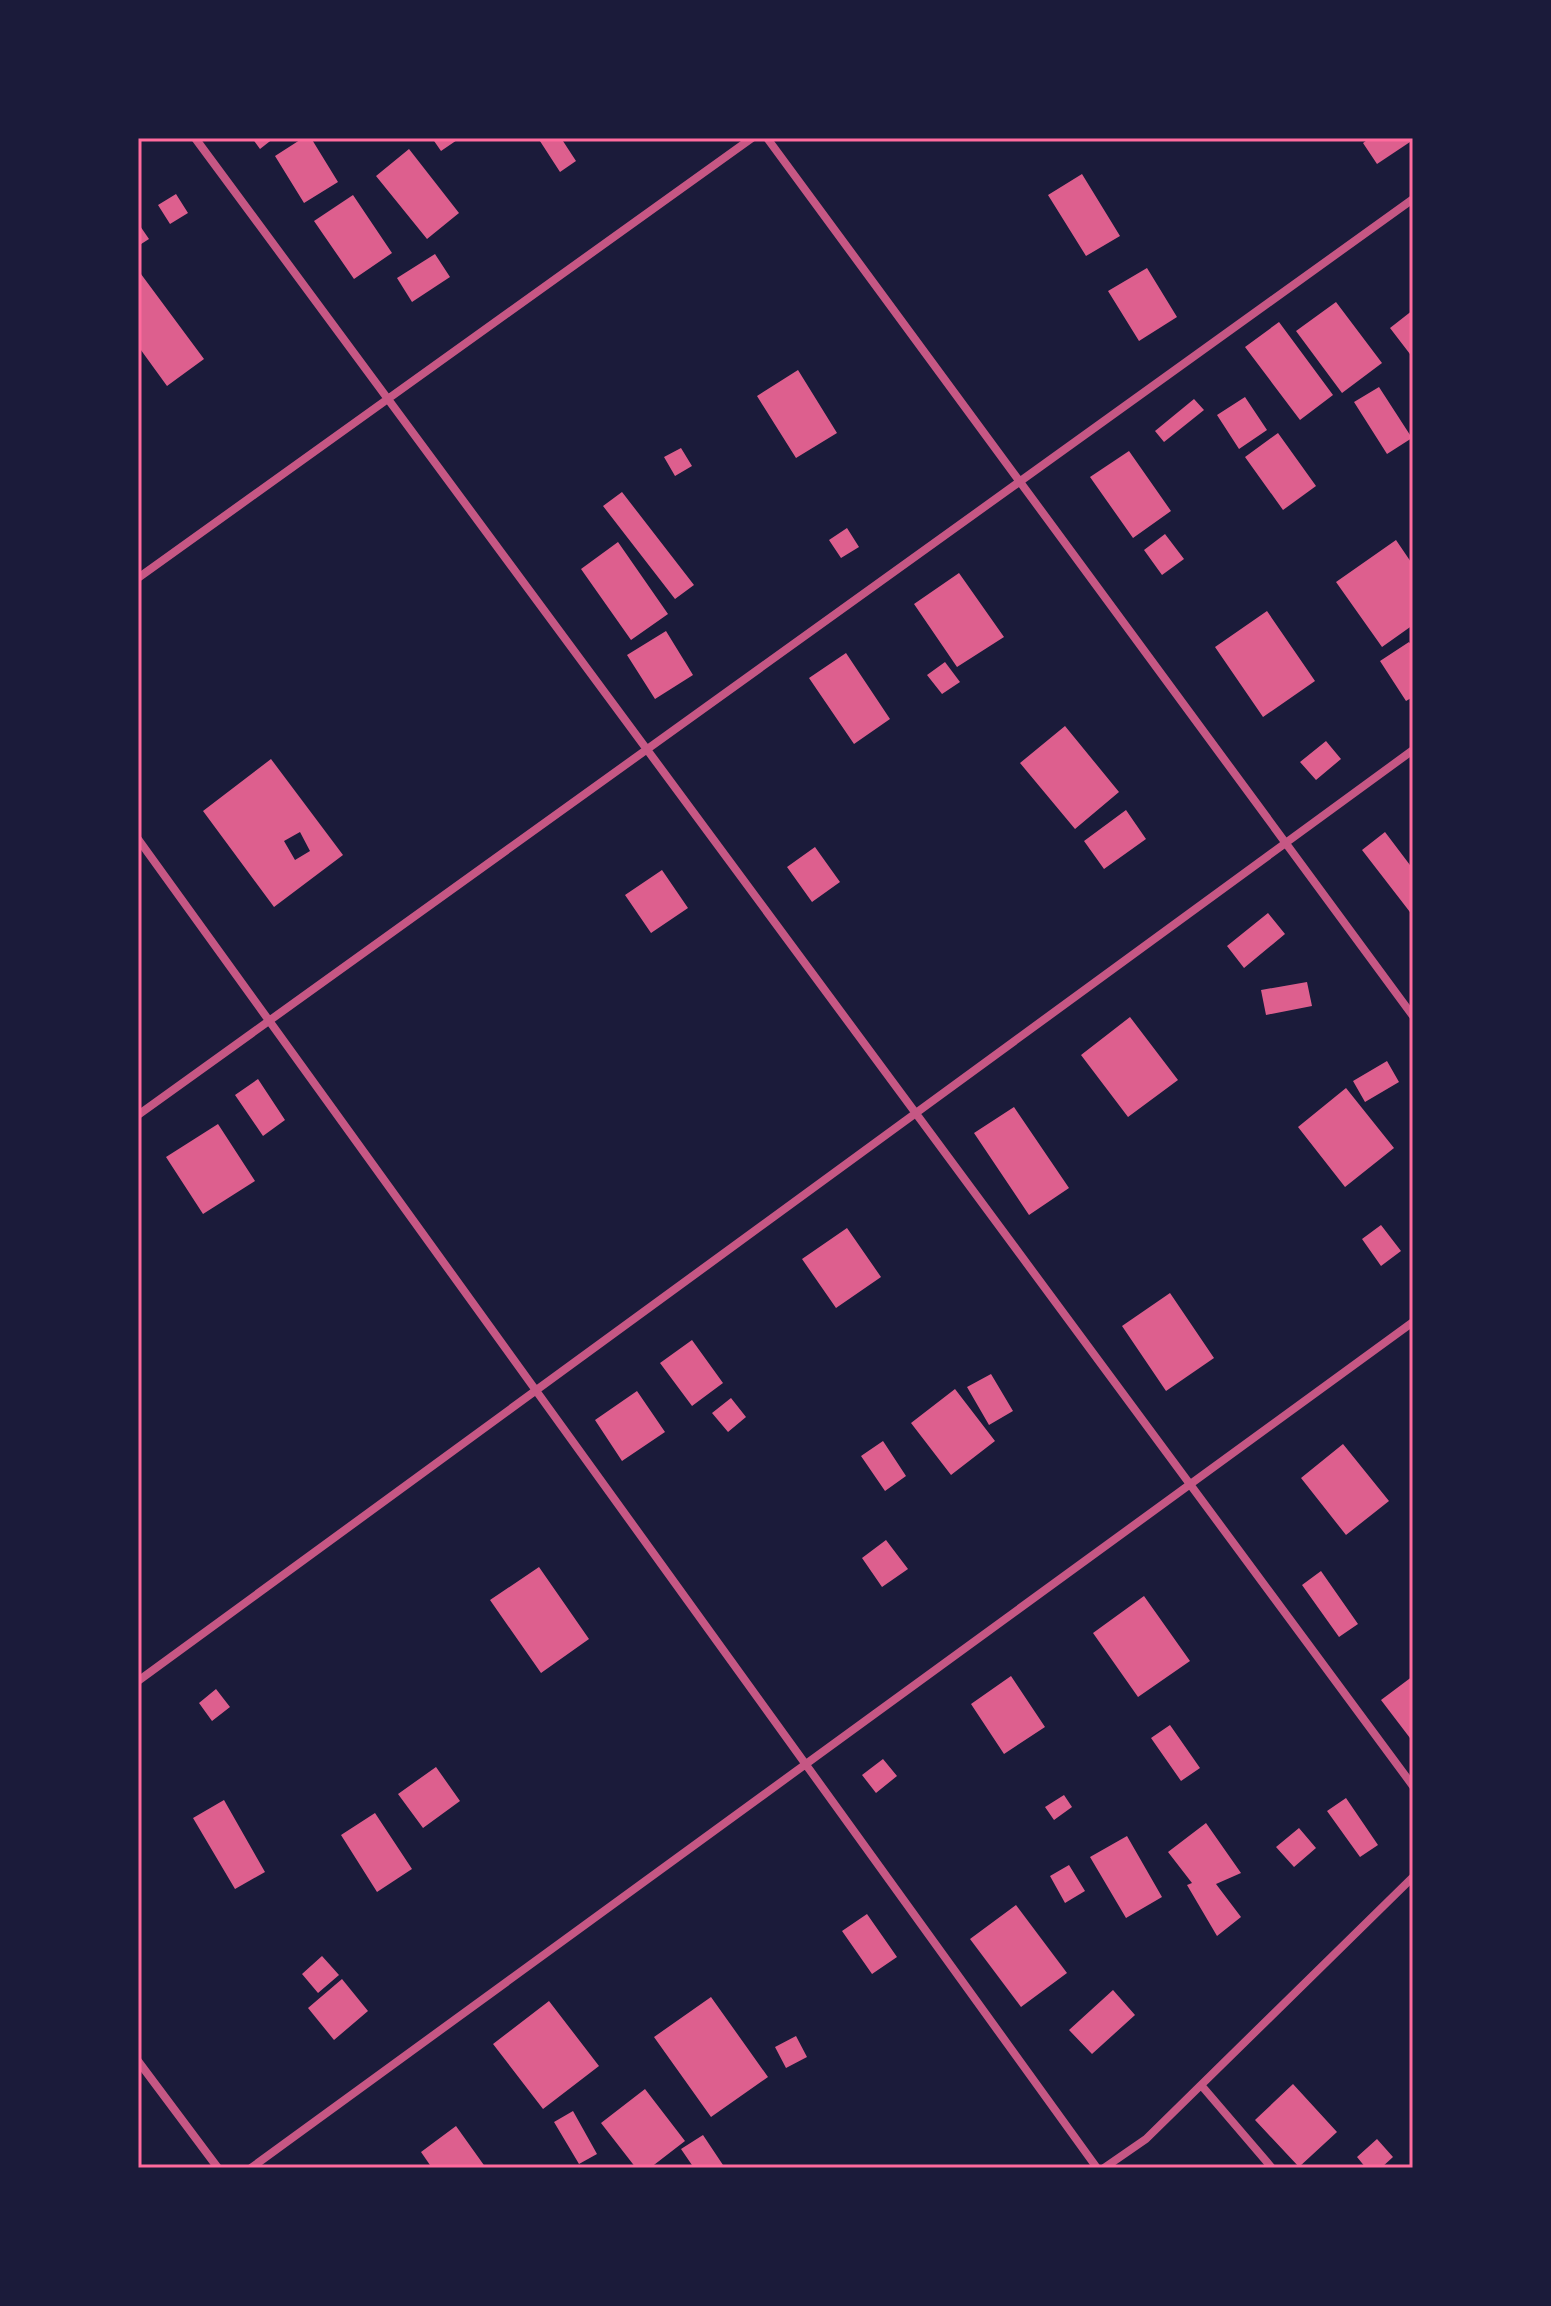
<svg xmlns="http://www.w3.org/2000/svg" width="1551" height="2306" viewBox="0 0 1551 2306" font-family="'Times New Roman',serif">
	<rect width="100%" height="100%" fill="#1b1b3a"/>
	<path fill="#dd5f8e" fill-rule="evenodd" d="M252,138h22l-14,11z
		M303,138h8l27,44 -34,21 -29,-47z
		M432,138h28l-19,13z
		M538,138h23l15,23 -16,11z
		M1370,138h43v2l-36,24 -14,-21z
		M409,149l50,64 -32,26 -51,-63z
		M1082,174l38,62 -34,20 -38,-61z
		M176,194l12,19 -18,11 -12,-19z
		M353,195l39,58 -38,26 -40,-58z
		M138,223l11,16 -11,7z
		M435,254l15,23 -38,25 -15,-24z
		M1147,268l30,49 -38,24 -31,-50z
		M138,270l66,89 -37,27 -29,-40z
		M1336,302l46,61 -40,30 -46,-62z
		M1413,310v48l-23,-30z
		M1279,322l54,73 -33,25 -55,-73z
		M798,370l39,63 -41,25 -39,-62z
		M1379,387l33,51 -25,16 -33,-52z
		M1245,397l22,33 -28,19 -22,-34z
		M1194,399l10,11 -40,32 -9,-11z
		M1278,433l38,53 -33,24 -38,-53z
		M681,448l11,18 -17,10 -11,-19z
		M1129,451l42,60 -38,27 -43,-61z
		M622,492l72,93 -19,14 -72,-93z
		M847,528l12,19 -18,11 -12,-18z
		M1165,534l19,25 -22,16 -18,-25z
		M1396,540l17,25v60l-31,22 -46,-65z
		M618,542l50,72 -37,26 -50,-71z
		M959,573l45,64 -47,30 -43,-63z
		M1267,611l48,70 -52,36 -48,-70z
		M666,631l27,44 -38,24 -28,-44z
		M1409,642l4,6v49l-7,4 -26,-40z
		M846,653l44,66 -36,25 -45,-66z
		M945,662l15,20 -18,12 -15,-19z
		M1065,726l54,66 -44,37 -55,-66z
		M1326,741l15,18 -25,21 -16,-18z
		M271,759l72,96 -69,52 -71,-96zM300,832l10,19 -15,9 -11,-19z
		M1126,810l20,29 -42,30 -20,-28z
		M1385,832l28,37v47l-51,-66z
		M815,847l25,35 -28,20 -25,-35z
		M662,870l26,38 -37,25 -26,-38z
		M1268,913l17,21 -41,34 -17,-22z
		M1307,982l5,24 -46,9 -5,-25z
		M1130,1017l48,63 -50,37 -47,-62z
		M1387,1061l12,21 -34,20 -12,-21z
		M258,1079l27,41 -22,16 -28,-41z
		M1346,1088l48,60 -49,39 -47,-60z
		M1014,1107l55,81 -40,27 -55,-82z
		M218,1124l37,57 -52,33 -37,-57z
		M1381,1225l20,26 -20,15 -19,-27z
		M847,1228l34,49 -45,31 -34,-49z
		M1170,1293l44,65 -48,33 -44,-65z
		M692,1340l31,43 -31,23 -32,-43z
		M991,1374l22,37 -24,14 -22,-38z
		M955,1389l40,52 -44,34 -40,-52z
		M637,1391l28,41 -43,29 -27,-41z
		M731,1398l15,19 -18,15 -16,-19z
		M883,1441l23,35 -21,15 -24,-35z
		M1343,1444l46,57 -43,34 -45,-57z
		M886,1540l22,29 -26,18 -20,-29z
		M539,1567l50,72 -48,34 -51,-73z
		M1321,1571l37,53 -19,13 -37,-52z
		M1144,1596l46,65 -52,36 -45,-64z
		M1011,1676l34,51 -41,27 -33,-50z
		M1413,1676v66l-32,-42z
		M216,1689l14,18 -18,14 -13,-18z
		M1170,1725l30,43 -19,13 -30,-43z
		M883,1759l14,17 -21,17 -14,-18z
		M436,1767l24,34 -37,27 -25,-34z
		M1064,1795l8,12 -18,13 -9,-13z
		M1346,1798l32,47 -18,12 -33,-46z
		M224,1800l41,72 -30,17 -42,-71z
		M375,1813l37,56 -35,23 -36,-57z
		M1206,1823l35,50 -25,11 25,33 -24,19 -30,-51 5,-2 -24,-31z
		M1299,1828l17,20 -22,19 -18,-20z
		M1127,1836l35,61 -36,21 -36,-61z
		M1069,1865l16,26 -20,12 -15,-27z
		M1016,1905l51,68 -46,34 -51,-68z
		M867,1914l30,43 -25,17 -30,-43z
		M322,1956l17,19 -21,18 -16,-19z
		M342,1979l26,32 -34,29 -26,-32z
		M1113,1990l22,25 -43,39 -23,-24z
		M711,1997l57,80 -57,40 -57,-80z
		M549,2001l50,65 -56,43 -50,-65z
		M796,2036l11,21 -21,11 -11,-21z
		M1293,2084l44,48 -38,35 -44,-47z
		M645,2089l40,52 -35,27h-14l-35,-45z
		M573,2111l24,43 -18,10 -25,-42z
		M456,2126l30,42h-54l-11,-16z
		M703,2135l22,33h-31l-13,-19z
		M1377,2139l16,18 -12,11h-15l-9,-11z"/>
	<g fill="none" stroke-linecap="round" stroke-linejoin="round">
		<path stroke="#c65784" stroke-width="8" d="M195,138l1218,1648
			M767,138l646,878
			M138,578l614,-440
			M138,839l959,1329
			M138,1115l1275,-916
			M138,1681l1275,-931
			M138,2061l80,107
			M1201,2085l71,83
			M251,2168l1162,-846
			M1104,2168l42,-29 267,-262"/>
	</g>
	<rect width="1551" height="2306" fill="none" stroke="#1b1b3a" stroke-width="280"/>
	<rect x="140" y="140" width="1271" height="2026" fill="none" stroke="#ff6b9d" stroke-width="3"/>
</svg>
